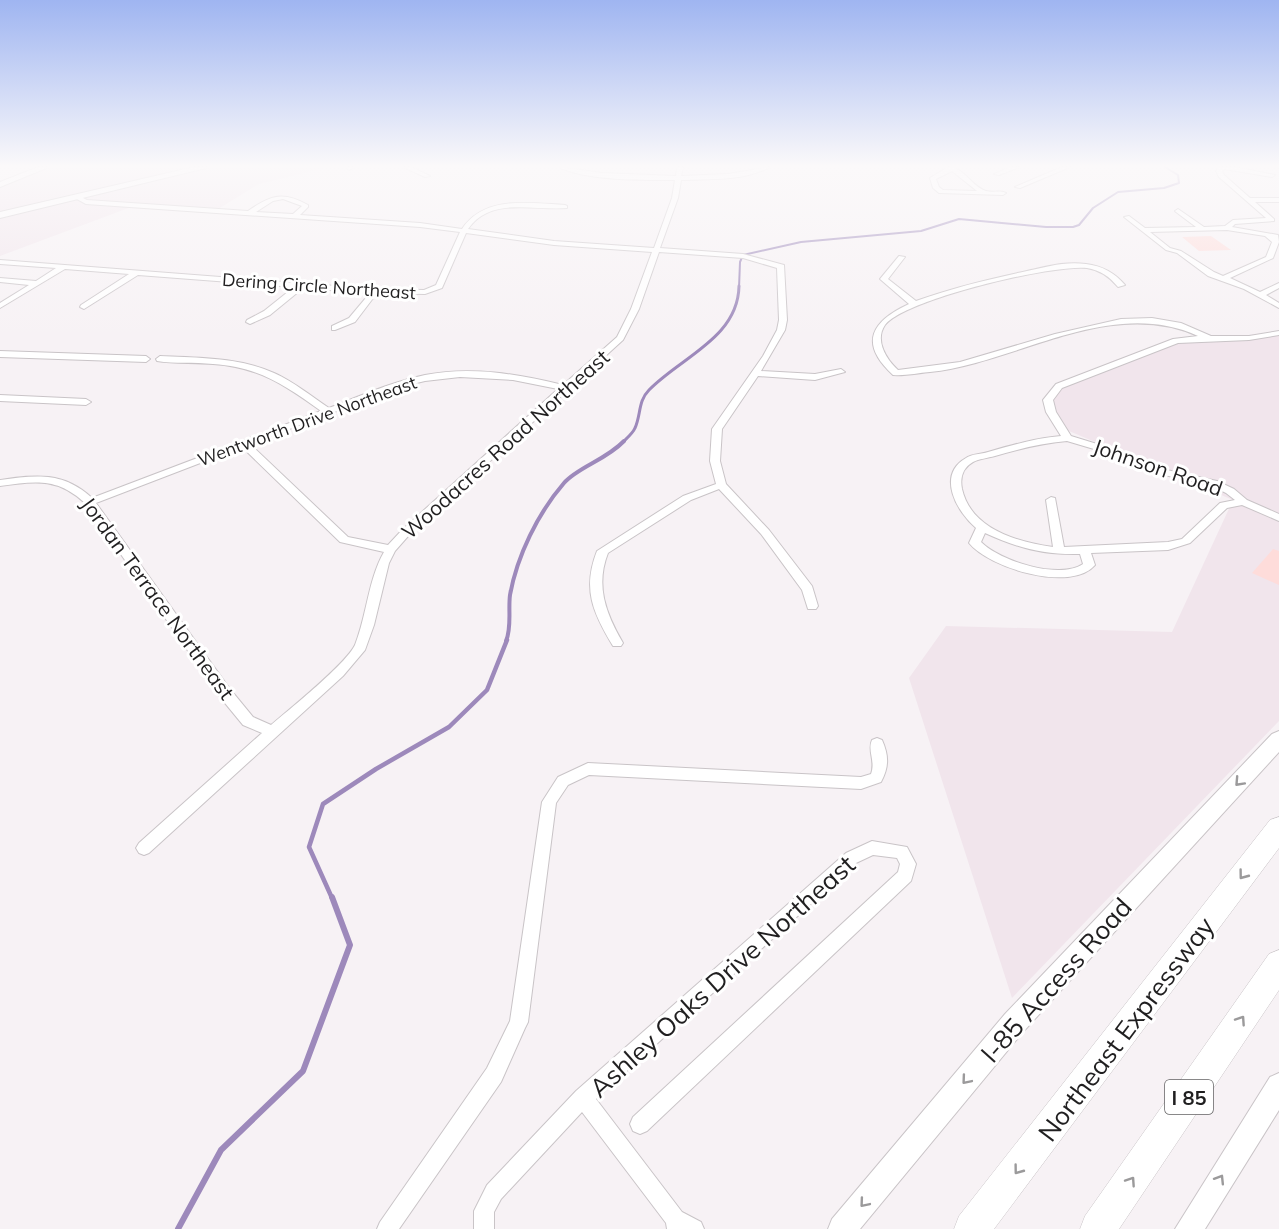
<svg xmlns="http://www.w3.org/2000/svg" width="1279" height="1229" viewBox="0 0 1279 1229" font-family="Mulish,sans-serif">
	<rect width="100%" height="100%" fill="#f7f2f5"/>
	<path fill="#f1e5ec" d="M42,167h287l-70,17 -41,25 -76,-6 -142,53v-72z
		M1279,334v387l-267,277 -103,-320 37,-52 226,6 61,-132 -164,-69 -10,-11 -12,-23 20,-16 48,-21 67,-18z"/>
	<path fill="#fedcda" d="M1211,236l20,14 -32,1 -17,-14z
		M1273,549l6,2v34l-27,-12z"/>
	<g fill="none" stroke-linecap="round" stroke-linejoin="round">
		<path stroke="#9d89bb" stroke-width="2" d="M739,288l1,-26 3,-7 58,-13 120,-11 38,-12 87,8h27l6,-2 14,-17 25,-16 46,-4 15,-5 -1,-8 -13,-8"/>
		<path stroke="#9d89bb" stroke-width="3" d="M623,442c4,-4 10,-9 12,-14 6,-13 3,-27 14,-38 32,-33 89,-52 90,-104"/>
		<path stroke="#9d89bb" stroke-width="4" d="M506,641c6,-14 2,-31 4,-46 7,-39 28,-82 54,-112 14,-16 42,-23 60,-42"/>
		<path stroke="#9d89bb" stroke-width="4.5" d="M332,898l-23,-51 14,-43 53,-35 73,-42 38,-37 20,-50"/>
		<path stroke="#9d89bb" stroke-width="6" d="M178,1229l43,-79 82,-79 47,-126 -18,-48"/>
		<defs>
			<path id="minor" d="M347,167h8l-6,3z
				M403,167h8l19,9 -5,1z
				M559,167l43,6 74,3 1,-9h6l-2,9 47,-2 42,-7c-25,14 -61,12 -89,13l-3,18 -18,50 83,6 41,11 3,55 -2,10 -24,41 54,3 26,-5 4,3 -30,8 -57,-4 -36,53 -2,32 6,23 43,46 43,56 6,20 -2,3h-8l-6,-19 -41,-56 -42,-45 -28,11 -83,53c-13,33 -2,61 15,90l-2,3h-8c-20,-33 -31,-57 -16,-95l86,-55 33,-12 -6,-23 2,-32 51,-73 14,-26 2,-10 -2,-52 -34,-10 -84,-6 -20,57 -16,31 -213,194 -15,17 -6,12 -15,62 -9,25 -22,26 -194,177 -5,2 -5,-2 -3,-5 3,-5 123,-110 -19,-8 -23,-28 -134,-193c-28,-27 -50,-23 -86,-18v-6c36,-5 63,-9 92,18l229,-87c-36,-26 -62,-44 -108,-47 -19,-2 -38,0 -56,-3l-1,-2 4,-3c38,2 79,1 114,17 20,9 37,23 55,35 31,-12 63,-26 96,-33 46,-9 93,-1 138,10l54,-48 14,-28 21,-57 -98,-7 -88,-12 -24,55 -17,6 -48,-1 -22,29 -20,8h-3v-4l17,-8 21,-25 -67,-5 -33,27 -20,9 -4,-2 1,-2 17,-9 30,-24 -156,-12 -54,34 -4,-2 1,-2 48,-31 -64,-5 -65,39v-5l29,-18 -29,-3v-4l36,3 20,-13 -56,-4v-4l375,29 49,1 12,-5 24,-53 -40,-5 -334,-23 -11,-6 2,-3 10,5 161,11c23,-16 35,-20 60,-6v2l-8,8 120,8 42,6c23,-34 67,-26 103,-24l2,1v2c-34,3 -76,-12 -99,21l86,12 100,7 18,-50 3,-18c-31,0 -88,1 -116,-13zM283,199l19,7 -9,8 -37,-2 17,-11zM460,377l53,3 45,9 -156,141 -14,15 -40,-8 -98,-93 150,-57 25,-6zM242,447l98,95 44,10c-16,28 -17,63 -29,93 -9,19 -65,64 -84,80l-18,-8 -23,-28 -134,-186z
				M948,167c16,0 24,20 38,24 7,2 14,-1 20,2l-3,2 -64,-2 -6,-5 -3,-10zM952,171l25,20 -34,-1 -4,-3 -3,-8z
				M1011,167h9l-21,8 -5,-1z
				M1062,167h8l-50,21 -5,-1z
				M1219,167h16l40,8 -3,2 -48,-8 -2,2 2,4 26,23h29v4h-24l19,17v2l-39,3 -3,3 46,8 1,7 -6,16 -43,20 30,14 19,-9v5l-13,7 13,8v5l-35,-19 -36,-13 -31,-23 -11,-3 -42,-33 5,-1 16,12 51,-1 -20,-15 -1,-1 3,-2 26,18 21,-1 8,-6 33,-2 -47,-41 -3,-6zM1227,230l38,6 7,6 -6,15 -43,19 -9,-4 -33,-21 -11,-3 -20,-16z
				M899,256l6,1 -17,22 28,22c36,-13 73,-22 111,-30 19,-4 38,-10 59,-7 16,2 28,8 39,21l-7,2c-8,-10 -18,-17 -31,-19 -33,-4 -182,31 -202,57 -11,16 2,35 13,45l62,-8 95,-28 66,-15 31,-1 29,5 30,13h38l30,-5v4l-30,5 -71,3 -116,45 -9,12 3,12 15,24 39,12 43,19 64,14 17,8 13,11 32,14v7l-37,-16 -15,3 -37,35 -22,7 -77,3 4,12c-24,28 -106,3 -126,-22l7,-15c-19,-16 -40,-53 -10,-70 5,-4 16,-4 22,-6 24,-7 48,-14 73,-16l-15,-24 -3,-12 13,-16 117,-45 25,-3c-88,-40 -181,27 -268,36 -12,1 -25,4 -37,3 -35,-32 -21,-54 16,-71l-29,-25zM1067,441l37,11 42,19 64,14 16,8 9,7 -15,3 -38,36 -14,3 -104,5 -9,-49 -4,-1 -5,3 7,47c-36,-5 -82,-18 -91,-58 -2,-10 0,-21 11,-27 6,-3 15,-4 22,-6 24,-7 47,-13 72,-15zM985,533c33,15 58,22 95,21l3,10c-24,16 -83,-3 -102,-22z
				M0,351l146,5 4,3 -4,3 -146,-5z
				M0,395l86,4 5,3 -5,3 -86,-4z
				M877,738l5,2c7,16 7,27 -1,42l-20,7 -272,-14 -21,10 -12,18 -28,219 -3,6 -24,54 -102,147h-22l3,-7 107,-154 23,-47 32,-219 16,-25 30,-14 273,14 10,-3c5,-13 -4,-23 1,-34z
				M872,841l35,6 9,17 -5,17 -264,250 -7,3 -7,-3 -3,-7 3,-7 265,-245 2,-8 -3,-6 -24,-3 -17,8 -260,236 86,113 19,10 3,7h-37l-1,-6 -84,-111 -81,87 -7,13v17h-20v-18l13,-26 89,-94 270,-238z"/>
			<path id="secondary" d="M38,167h11l-49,20v-5z
				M1279,731v21l-256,280 -163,197h-32l4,-10 173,-205 267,-280z
				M1279,1073v37l-74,119h-30l95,-152z"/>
			<path id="primary" d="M194,167h16l-210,51v-6z"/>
			<path id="motorway" d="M1279,817v31l-285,381h-40l5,-13 311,-396z
				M1279,950v40l-160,239h-39l5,-13 184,-262z"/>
		</defs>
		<use href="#minor" stroke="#c9c4c7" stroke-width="2"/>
		<use href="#secondary" stroke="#c9c4c7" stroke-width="2"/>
		<use href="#primary" stroke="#c9c4c7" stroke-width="2"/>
		<use href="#motorway" stroke="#c9c4c7" stroke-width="1"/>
		<use href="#minor" fill="#fff" fill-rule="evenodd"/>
		<use href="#secondary" fill="#fff" fill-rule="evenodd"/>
		<use href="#primary" fill="#fff" fill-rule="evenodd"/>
		<use href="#motorway" fill="#fff" fill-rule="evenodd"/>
	</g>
	<defs><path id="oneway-chevron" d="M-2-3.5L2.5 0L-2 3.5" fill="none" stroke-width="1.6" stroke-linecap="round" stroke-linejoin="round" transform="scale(1.5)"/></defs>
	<g stroke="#9b9a9b">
		<use href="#oneway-chevron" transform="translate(1239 782) rotate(133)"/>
		<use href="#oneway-chevron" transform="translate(1243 875) rotate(127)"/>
		<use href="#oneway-chevron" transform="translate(1241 1020) rotate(-56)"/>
		<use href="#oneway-chevron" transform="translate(966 1080) rotate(130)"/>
		<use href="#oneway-chevron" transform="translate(1018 1170) rotate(127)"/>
		<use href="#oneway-chevron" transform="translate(1220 1179) rotate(-58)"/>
		<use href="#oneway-chevron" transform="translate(1131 1181) rotate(-56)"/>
		<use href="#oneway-chevron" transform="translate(864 1203) rotate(130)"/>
	</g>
	<linearGradient id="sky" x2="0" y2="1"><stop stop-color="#9fb5f1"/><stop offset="0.49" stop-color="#fbf9fa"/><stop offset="1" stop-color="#fbf9fa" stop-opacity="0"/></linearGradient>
	<rect width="1279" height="339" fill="url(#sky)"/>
	<g text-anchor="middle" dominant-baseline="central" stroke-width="6" stroke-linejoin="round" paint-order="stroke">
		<g font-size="18" fill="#201f20" stroke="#fff">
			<text transform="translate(319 286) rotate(4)">Dering Circle Northeast</text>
			<text transform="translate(307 421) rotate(-20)">Wentworth Drive Northeast</text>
		</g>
		<rect fill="#fff" stroke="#636263" stroke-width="1.5" x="1165" y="1080" width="48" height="34" rx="4.5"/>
		<g font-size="20" font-weight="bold" fill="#201f20">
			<text x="1189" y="1097">I 85</text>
		</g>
		<g font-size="21" fill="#201f20" stroke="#fff">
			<text transform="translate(505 444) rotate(-42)">Woodacres Road Northeast</text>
			<text transform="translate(1158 467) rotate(19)">Johnson Road</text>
			<text transform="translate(158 598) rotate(54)">Jordan Terrace Northeast</text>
		</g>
		<g font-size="26" fill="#201f20" stroke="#fff">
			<text transform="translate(722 976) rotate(-42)">Ashley Oaks Drive Northeast</text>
			<text transform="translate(1056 980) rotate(-48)">I-85 Access Road</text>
			<text transform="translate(1126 1029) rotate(-53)">Northeast Expressway</text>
		</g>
	</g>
</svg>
